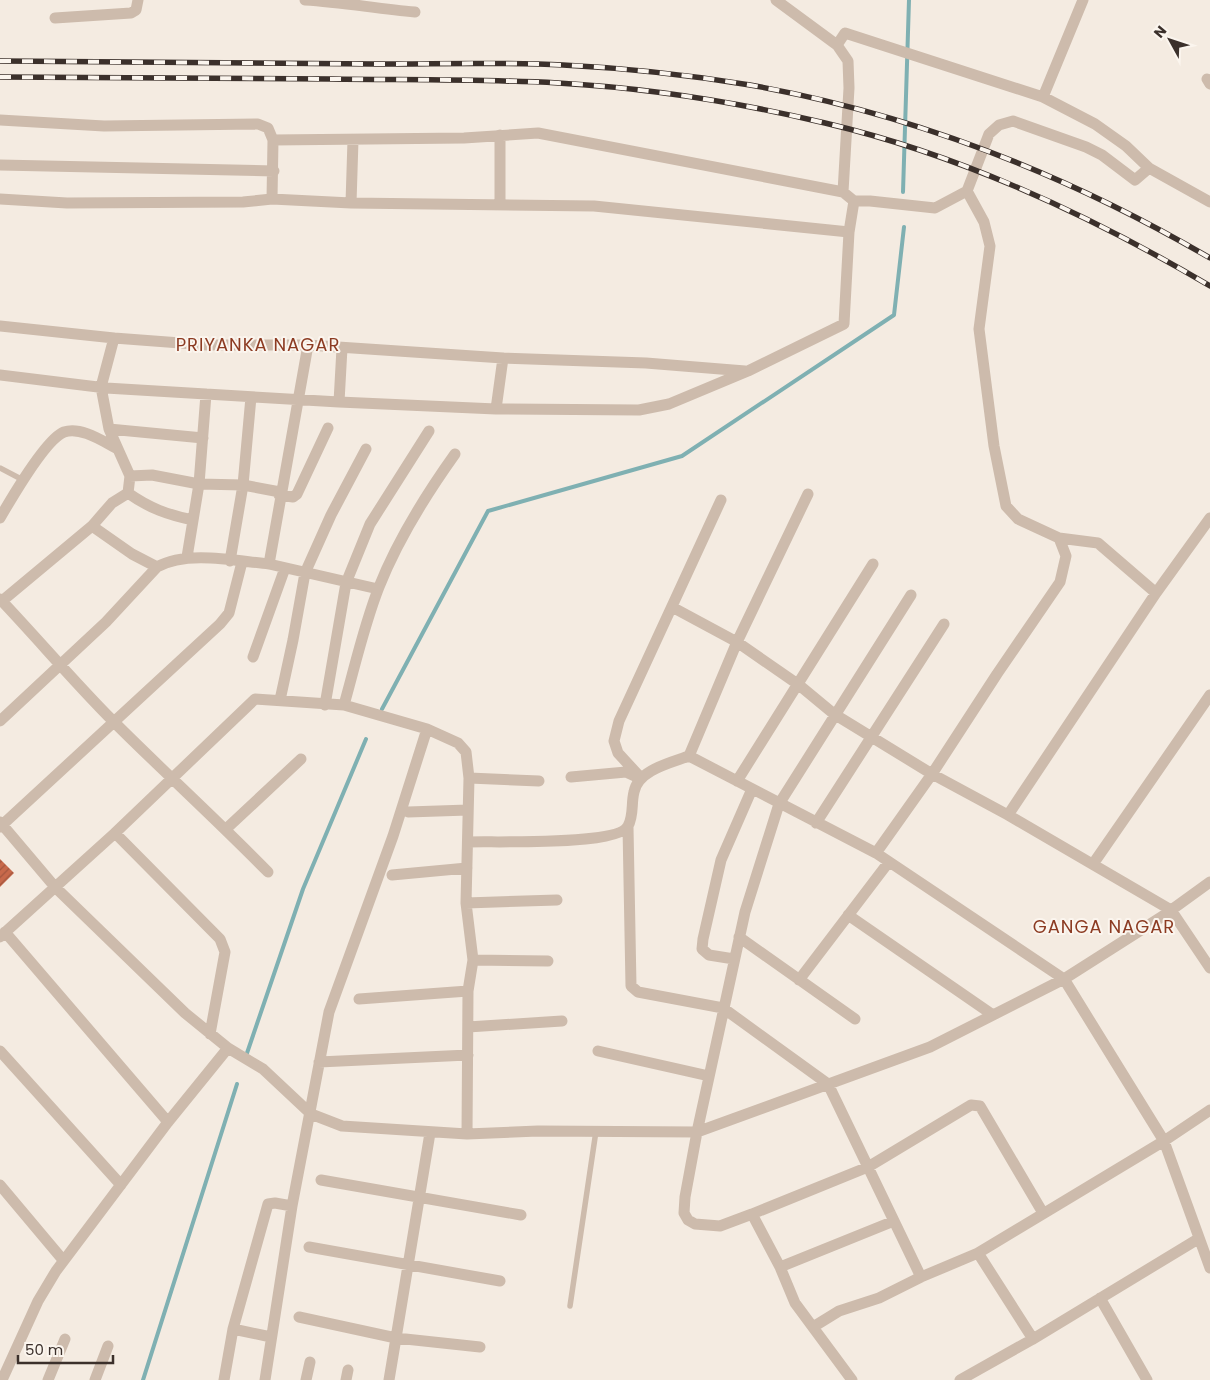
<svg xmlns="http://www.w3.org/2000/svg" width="1210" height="1380" viewBox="0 0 1210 1380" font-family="Poppins,sans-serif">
	<defs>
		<pattern id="building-hatch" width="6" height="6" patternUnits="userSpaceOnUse" patternTransform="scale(1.25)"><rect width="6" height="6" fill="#c8694b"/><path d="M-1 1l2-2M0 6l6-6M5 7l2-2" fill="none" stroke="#a4573f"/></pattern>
	</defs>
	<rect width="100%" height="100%" fill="#f4ebe1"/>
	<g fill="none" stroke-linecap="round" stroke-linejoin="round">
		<path stroke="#7fb0b2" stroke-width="4" d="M903,192l6,-192
			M382,709l106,-198 194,-55 212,-141 10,-88
			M246,1056l57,-167 63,-150
			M143,1380l94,-296"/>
	</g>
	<path fill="url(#building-hatch)" d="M0,859l14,14 -14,14z"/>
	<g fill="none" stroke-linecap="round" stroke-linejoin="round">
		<path stroke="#cdbbac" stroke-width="5.5" d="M0,468l23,12
			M570,1306l26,-175"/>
		<path stroke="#cdbbac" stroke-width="11" d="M305,0c37,2 73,9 110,12
			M776,0l61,45 8,-12 198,64 52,27 31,22 23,22 61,34
			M55,18l76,-5 5,-3 2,-10
			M1207,79l3,5
			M1043,97l40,-97
			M0,120l104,6 154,-2 10,4 5,12 191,-2 74,-5 305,59
			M0,165l274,6
			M0,199l67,4 176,-1 29,-3 1,-59
			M272,199l79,4 243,3 255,26
			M854,201h16l65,7 32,-17 22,-57 10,-9 14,-4 73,26 16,8 33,25 14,-12
			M351,203l2,-63
			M500,204v-69
			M0,326l114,12
			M0,375l106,13 233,14 157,7 143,1 30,-6 79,-33 96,-47 5,-92 5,-31 -11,-9 6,-104 -1,-27 -11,-16
			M339,402l3,-54
			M496,409l7,-51
			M109,429l94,9
			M130,476l22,-1 47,9 44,1 37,7
			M128,493c21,15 40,22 65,27
			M279,495l14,2 4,-3 31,-66
			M0,518c11,-19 46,-79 64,-86 17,-6 40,10 54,17
			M1210,518l-54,75 -148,222 -76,-41 -98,-60 -35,-29 -62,-43 -48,114 187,97 188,126 99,-63 47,-34
			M1059,538l39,5 58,50
			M187,557l12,-73 7,-90
			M230,561l13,-76 8,-88
			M269,564l109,25
			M157,567l-25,-13 -40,-28 20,-23 16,-10 2,-17 -21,-47 -8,-42 13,-49 93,7h101l195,13 143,5 99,8
			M911,595l-132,209 -34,108 -48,220 -12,65 -1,16 4,7 7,4 25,2 32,-12 116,-47 103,-62 9,1 63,107
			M0,599c38,40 74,83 113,122 51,51 104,99 155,151
			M2,601l90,-75
			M672,607l65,35 71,-148
			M253,657l32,-89
			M280,700l13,-60 12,-67 26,-58 35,-66
			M325,705l21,-122 24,-59 59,-93
			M344,705c11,-39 20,-80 35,-118 19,-48 46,-91 76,-133
			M0,721l106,-99 51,-55c30,-17 79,-6 112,-3l39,-219
			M571,777l55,-5 13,6
			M469,778l70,3
			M641,778l-23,-25 -4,-12 5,-20 102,-221
			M737,781l136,-217
			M408,812l60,-2
			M1008,815l163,95 39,58
			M0,822l55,65 130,126 43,35 35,21 48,45 31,12 125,8 71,-3 159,1 233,-85 134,-68 100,162 46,127
			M816,823l128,-199
			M0,827l220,-203 9,-11 13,-51
			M628,827l3,159 7,6 85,16 105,76 93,193
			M226,829l75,-70
			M115,833l105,106 5,13 -15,82
			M468,842c25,-1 150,4 160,-16 6,-10 3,-23 6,-34 4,-22 36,-29 55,-36
			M876,853l56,-79 65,-100 63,-92 6,-26 -7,-18 -41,-19 -12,-13 -12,-60 -15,-117 11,-83 -6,-24 -17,-31
			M1093,864l117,-169
			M392,875l75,-7
			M466,903l91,-3
			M848,915l145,100
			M5,932l163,190
			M0,937l115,-104 140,-134 89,6 83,24 31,14 8,9 3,26 -3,125 7,57 -5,31 -1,143
			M739,937l116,82
			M734,959l-25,-4 -7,-6 1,-10 18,-79 31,-71
			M473,960l75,1
			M799,980l89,-117
			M359,999l109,-8
			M468,1027l94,-6
			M0,1051l121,134
			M598,1051l111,25
			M319,1062l149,-7
			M321,1180l200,35
			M0,1185l63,75
			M752,1214l28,53 15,36 57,77
			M309,1247l191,34
			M978,1253l55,86
			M780,1267l114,-46
			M1100,1298l47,82
			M299,1317l97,21 34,-205
			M813,1327l26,-16 40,-13 42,-21 57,-24 186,-112 46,-31
			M233,1329l38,8
			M2,1380l36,-79 18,-30 112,-149 60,-74
			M48,1380l17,-41
			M95,1380l13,-34
			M224,1380l9,-51 35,-125 7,-1 17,3
			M265,1380l27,-174 37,-194 64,-176 34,-107
			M306,1380l4,-18
			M346,1380l2,-10
			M389,1380l7,-42 84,9
			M960,1380l73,-41 165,-100"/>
		<defs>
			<path id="rail" d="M0,61c125,1 250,2 375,3 63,0 126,-2 188,1 62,3 126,10 187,20 163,29 318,90 460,173
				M0,77c111,1 222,1 332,2 76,1 151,0 226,4 90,5 179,19 267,40 136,32 265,92 385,163"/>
		</defs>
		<use href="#rail" stroke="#3b302b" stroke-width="5.5"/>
		<use href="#rail" stroke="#fbf5ee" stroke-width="4" stroke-dasharray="11" stroke-linecap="butt"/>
	</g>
	<g text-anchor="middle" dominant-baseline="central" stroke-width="4" stroke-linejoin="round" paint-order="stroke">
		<g font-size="18" letter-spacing="1" fill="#8c3b22" stroke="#fbf5ee">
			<text x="258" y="344">PRIYANKA NAGAR</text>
			<text x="1104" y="926">GANGA NAGAR</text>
		</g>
	</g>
	<g transform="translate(1170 40) rotate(310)" stroke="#fbf5ee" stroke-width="4" paint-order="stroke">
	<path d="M0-4L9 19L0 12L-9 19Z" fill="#3b302b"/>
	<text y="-8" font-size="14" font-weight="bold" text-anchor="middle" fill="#3b302b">N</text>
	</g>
	<path d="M18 1355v8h95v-8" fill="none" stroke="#3b302b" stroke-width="2.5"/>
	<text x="25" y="1355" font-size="15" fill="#3b302b" stroke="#fbf5ee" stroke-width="4" paint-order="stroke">50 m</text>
</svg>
